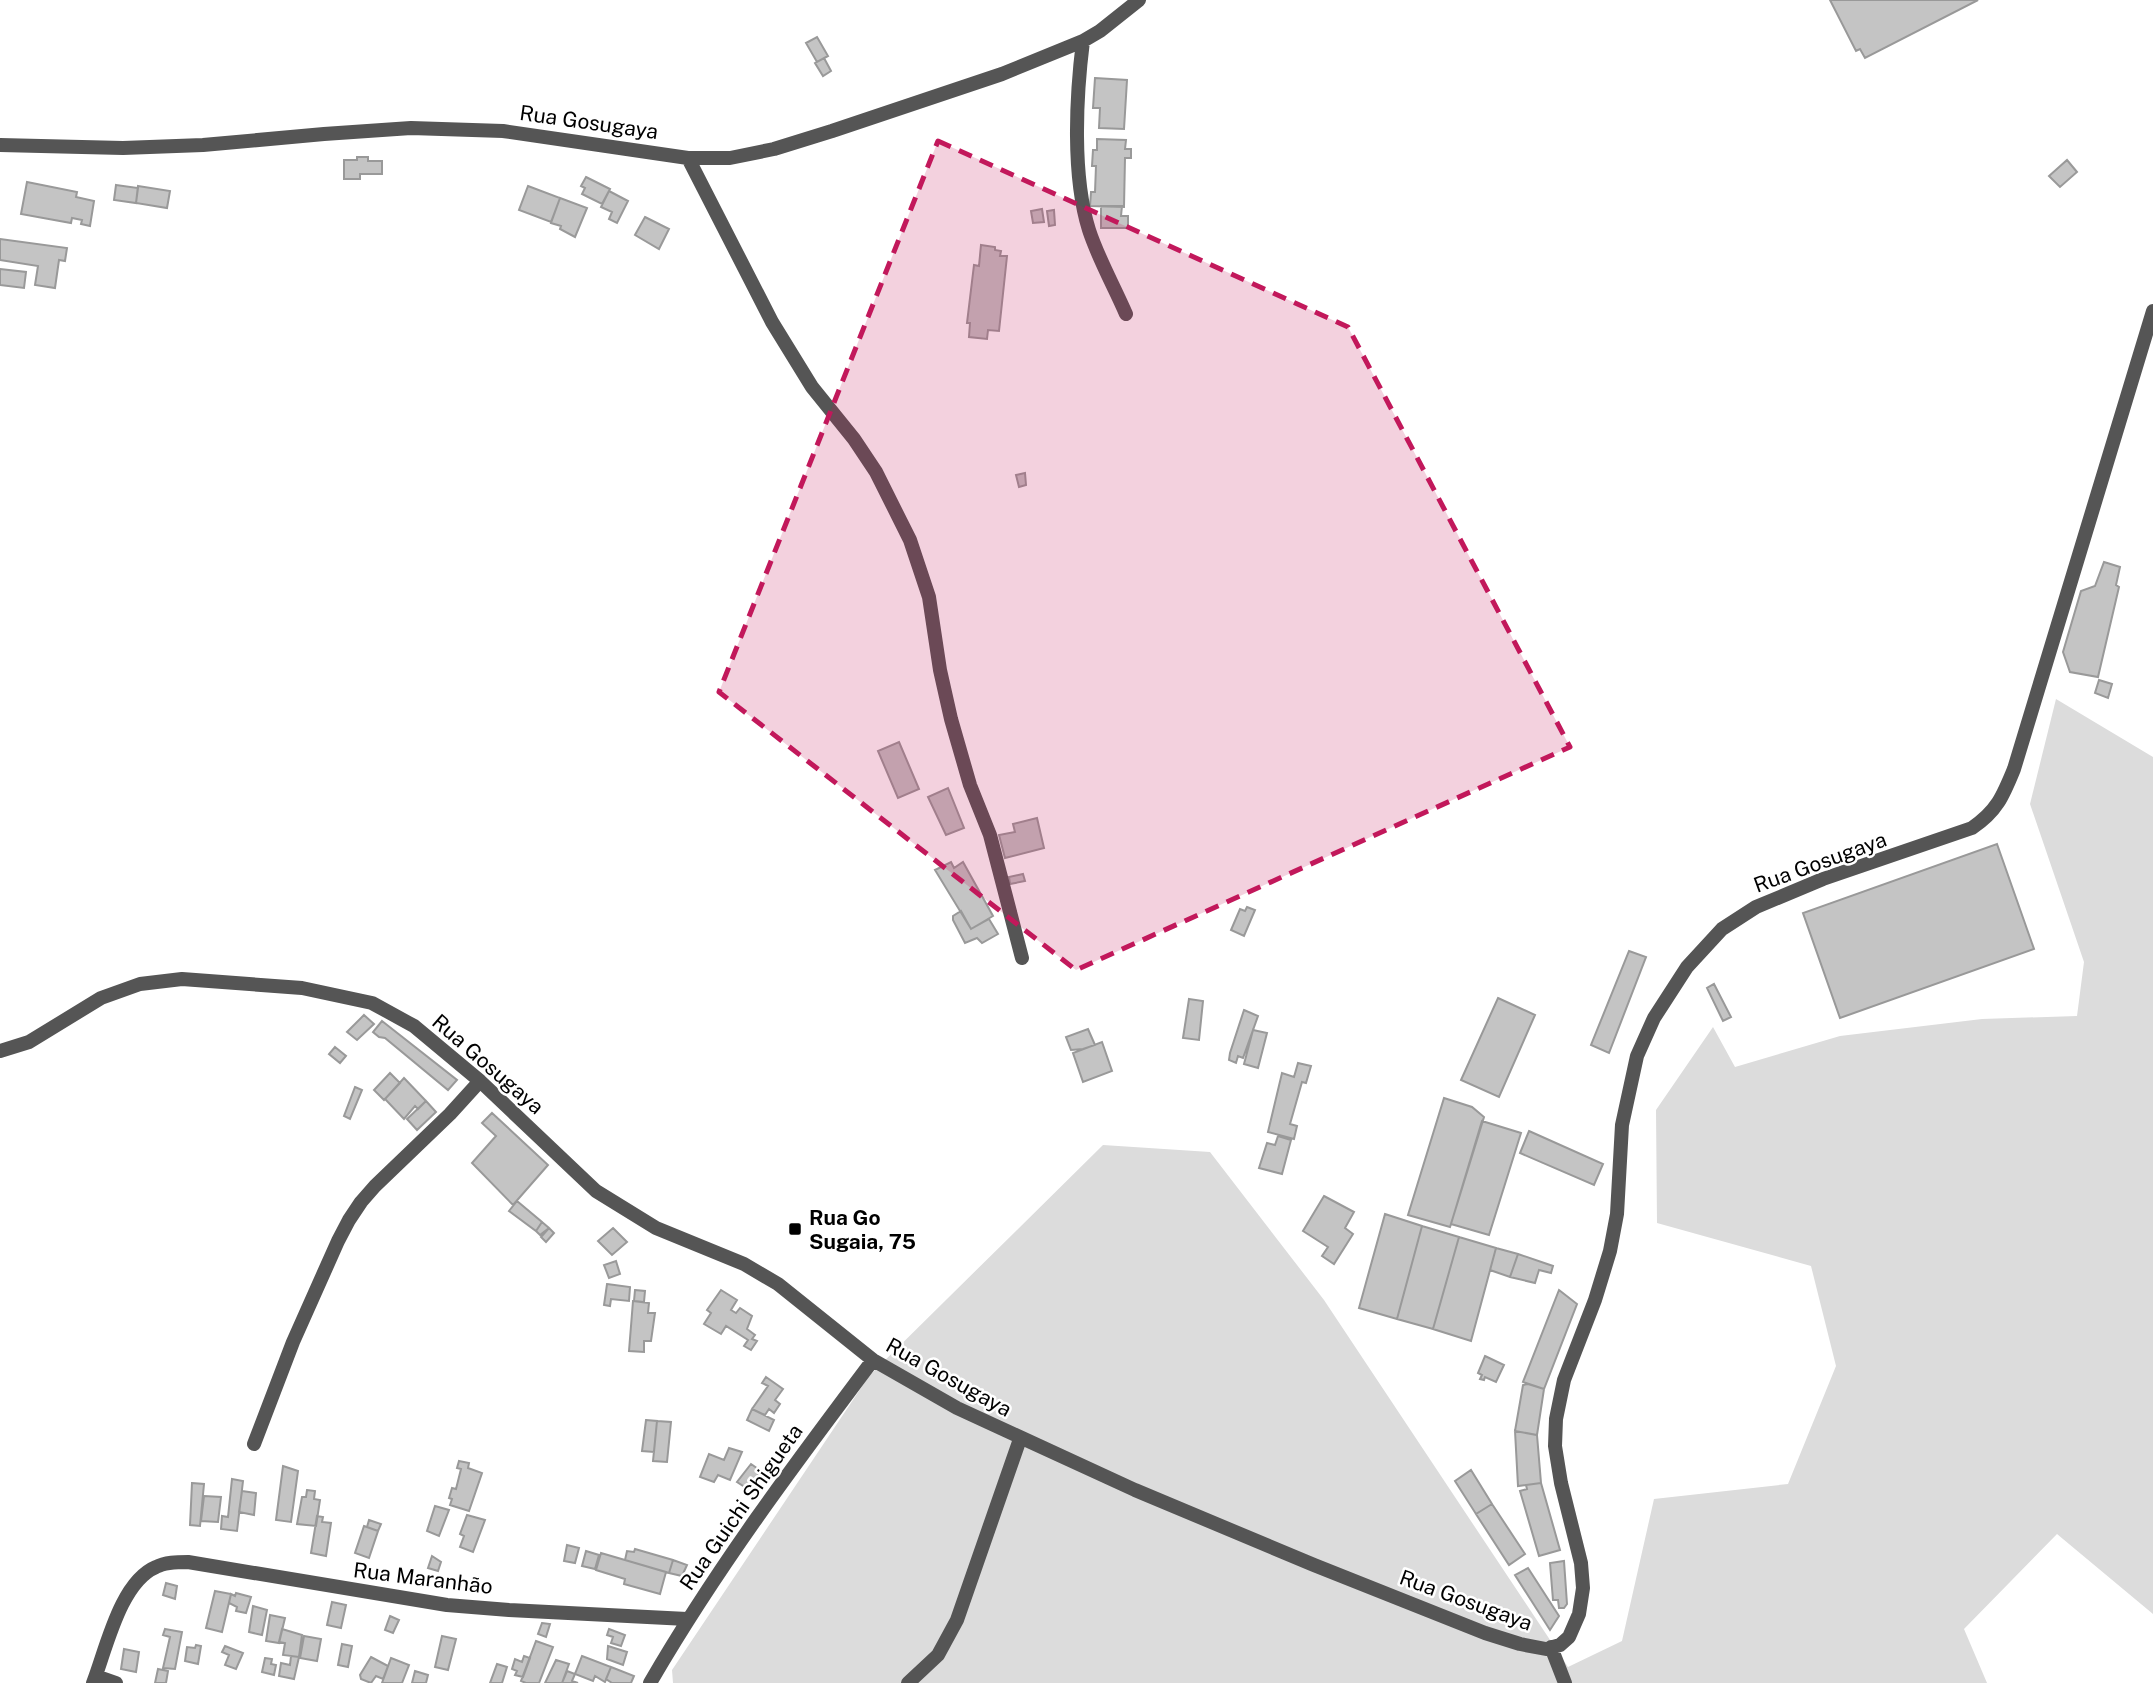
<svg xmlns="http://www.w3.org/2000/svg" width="2153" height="1683" viewBox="0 0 2153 1683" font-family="'Public Sans',sans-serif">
	<rect width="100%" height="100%" fill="#fff"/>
	<path fill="#dcdcdc" d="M2056,699l97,58v857l-96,-80 -93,95 23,54h-1314l-1,-13 197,-294 234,-231 107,7 114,148 244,367 54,-26 32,-142 134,-15 48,-118 -25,-100 -154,-43 -1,-113 57,-83 22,40 105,-31 142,-17 95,-3 7,-54 -54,-158z"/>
	<path fill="#c4c4c4" stroke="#999" stroke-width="2" d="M1830,0h148l-113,58 -5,-9 -4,2z
		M817,37l11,19 -11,6 -11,-19z
		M824,58l7,13 -8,5 -8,-13z
		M1095,78l32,2 -3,49 -25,-1 1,-20h-7z
		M1097,139l29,1 -1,9h6v9h-6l-1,49 -34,-1 1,-14h4l1,-26h-4l1,-16h4z
		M357,157h11v4h14v13h-22v5h-16v-19h13z
		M2067,160l10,12 -17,15 -11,-11z
		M586,177l24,12 -8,15 -20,-10 3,-6 -4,-2z
		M27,182l50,10 -1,5 18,4 -4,25 -9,-2 1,-4 -10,-2 -1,5 -50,-9z
		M116,185l22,3 -2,15 -22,-3z
		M138,186l32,5 -3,17 -31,-5z
		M528,186l32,12 -9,24 -32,-12z
		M609,191l19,10 -11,22 -8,-4 3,-7 -11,-5z
		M560,198l27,10 -12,29 -15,-8 1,-3 -10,-3z
		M1101,206h21l-1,10h7v12h-27z
		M1042,209l2,13 -11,1 -2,-12z
		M1054,210l1,15 -6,1 -2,-15z
		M645,217l24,12 -10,20 -24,-14z
		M0,239l67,9 -2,13 -6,-1 -4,28 -20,-3 3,-19 -38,-6z
		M981,245l14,2v3l6,1 -1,5h7l-8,75 -11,-1 -1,9 -18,-2 1,-14h-3l7,-58 5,1z
		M0,269l26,3 -2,16 -24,-3z
		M1025,473l1,12 -7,2 -3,-12z
		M2104,562l16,5 -4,18 3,2 -21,90 -28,-5 -7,-20 18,-61 14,-5z
		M2099,680l13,4 -4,14 -13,-5z
		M899,742l20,47 -21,9 -20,-47z
		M948,788l16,40 -18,7 -18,-38z
		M1037,818l7,30 -39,10 -6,-23 16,-3 -2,-8z
		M1997,844l37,105 -194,69 -37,-105z
		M951,862l3,6 9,-6 30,54 -22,13 -36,-59z
		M1023,874l2,7 -15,3 -1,-7z
		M1247,907l8,3 -11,26 -13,-6 9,-21 5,2z
		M961,911l10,18 18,-10 9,15 -16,9 -5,-5 -12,5 -12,-23v-4z
		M1629,951l17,6 -37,96 -18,-8z
		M1714,984l17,33 -8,4 -16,-33z
		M1498,998l37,17 -36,82 -38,-17z
		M1189,999l14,2 -4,39 -16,-2z
		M1244,1010l14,6 -15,42 -5,-2 -2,7 -7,-3 1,-7z
		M364,1015l10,9 -17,16 -10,-8z
		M382,1021l75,59 -9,10 -63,-52 -6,-1 -6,-5z
		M1088,1029l7,16 -12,4 -12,1 -5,-13z
		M1253,1030l14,3 -9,35 -14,-4z
		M1102,1042l10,29 -29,11 -10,-29z
		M335,1047l11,9 -6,7 -11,-9z
		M1298,1063l13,3 -5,17 -4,-1 -12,42 7,2 -3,13 -26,-7 14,-59 12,4z
		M390,1073l10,10 -16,17 -10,-10z
		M404,1078l22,23 -8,8 -3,-3 -11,13 -19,-20z
		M355,1087l7,3 -12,29 -6,-3z
		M1444,1098l28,9 12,10 -34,110 -42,-12z
		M426,1101l10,11 -19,18 -10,-11z
		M492,1113l56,52 -35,40 -41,-42 24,-27 -14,-13z
		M1482,1121l39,12 -32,102 -38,-11z
		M1529,1131l74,33 -9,21 -74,-32z
		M1278,1136l13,4 -9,34 -23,-6 8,-25 8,2z
		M1324,1196l30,16 -9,16 8,6 -19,30 -12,-8 6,-9 -25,-16z
		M517,1201l25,21 -6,9 -27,-20z
		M1385,1214l37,12 -25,93 -38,-11z
		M542,1222l7,6 -9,7 -4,-4z
		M1422,1226l37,11 -26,92 -36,-10z
		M549,1228l5,5 -8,9 -5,-5z
		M613,1228l14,14 -15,13 -14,-14z
		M1459,1237l37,11 -25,93 -38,-12z
		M1496,1248l22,6 -8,23 -20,-7z
		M1518,1254l35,12 -2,7 -12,-3 -4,13 -25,-6z
		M616,1261l4,13 -11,4 -5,-13z
		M607,1284l23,3 -1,14 -18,-2 -1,7 -6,-1z
		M635,1290l10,1 -1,11 -10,-1z
		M721,1290l16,10 -6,10 5,3 4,-5 12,8 -5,13 8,6 -3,4 5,2 -6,9 -7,-4 4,-6 -22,-14 -5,8 -17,-10 7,-11 -4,-3z
		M1559,1290l18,14 -33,85 -21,-7z
		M633,1301l16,2 -1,10h7l-4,28h-7v11l-15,-1z
		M1485,1356l19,9 -8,17 -11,-5 -1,3 -4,-1 2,-4 -4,-2z
		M766,1377l17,12 -8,11 5,4 -6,9 -5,-4 -4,6 -13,-6 16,-23 -6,-3z
		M1528,1384l16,5 -7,46 -22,-4 8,-46z
		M752,1409l22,11 -5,11 -22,-11z
		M646,1420l11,1 -3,31 -12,-1z
		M657,1421l14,1 -4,40 -14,-1z
		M1515,1431l22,4 4,48 -23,3z
		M729,1448l13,4 -12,28 -12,-5 -4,7 -14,-5 9,-23 15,6z
		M459,1461l10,2 -1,5 14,5 -13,38 -19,-6 2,-6 -3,-1 3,-10 4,1 5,-20 -4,-1z
		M751,1464l10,7 -3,4 2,2 -9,14 -14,-9z
		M283,1466l15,5 -7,51 -15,-2z
		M1471,1470l21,34 -16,10 -21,-33z
		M232,1479l11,2 -6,50 -16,-2 1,-13 6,1z
		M192,1483l12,1 -4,42 -10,-1z
		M1541,1483l19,67 -21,6 -19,-65 7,-2 -1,-4z
		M307,1490l8,1 -1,8 6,1 -4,26 -19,-2 5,-27h4z
		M242,1491l14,2 -2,22 -15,-3z
		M204,1496l17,1 -3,25 -17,-1z
		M1492,1504l33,50 -16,11 -33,-51z
		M435,1506l14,4 -10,26 -12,-5z
		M467,1515l18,5 -12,32 -13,-5 4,-11 -4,-2z
		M317,1516l6,1 -1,5 9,1 -5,33 -15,-3z
		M369,1520l12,4 -3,7 -11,-4z
		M364,1526l14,5 -9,27 -14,-5z
		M567,1545l12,3 -4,15 -11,-2z
		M635,1549l38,11 -4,13 -44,-13 2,-9 7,1z
		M586,1551l13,4 -4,14 -13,-3z
		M601,1553l65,19 -6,22 -36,-10 1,-5 -29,-9z
		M432,1556l9,6 -3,9 -10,-3z
		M673,1560l14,5 -5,11 -13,-3z
		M1564,1561l3,43 -3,4h-5l-1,-8h-5l-3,-37z
		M1528,1568l31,48 -9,14 -35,-55z
		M166,1583l11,3 -2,13 -12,-4z
		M215,1591l16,3 -9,38 -16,-4z
		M236,1593l15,4 -5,16 -10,-2 1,-4 -8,-4 2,-9 4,2z
		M332,1602l14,3 -5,23 -14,-3z
		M253,1606l14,4 -5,25 -13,-3z
		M270,1615l15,3 -6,25 -13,-2z
		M390,1616l9,4 -6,13 -8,-3z
		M542,1623l8,1 -4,13 -8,-3z
		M165,1629l17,3 -7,37 -12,-1 7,-31 -7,-2z
		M282,1629l20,6 -3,22 -16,-2 2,-12 -6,-1z
		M609,1629l16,6 -4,11 -10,-3 2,-6 -6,-2z
		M304,1636l17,3 -4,22 -17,-3z
		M442,1636l14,3 -8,31 -13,-3z
		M536,1641l17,6 -14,36h-13l-5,-2z
		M342,1644l10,2 -4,21 -10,-2z
		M196,1645l5,1 -3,18 -13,-3 2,-14 8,1z
		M225,1646l18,7 -7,16 -11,-4 4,-10 -7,-3z
		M608,1646l19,6 -4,13 -16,-6z
		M124,1649l15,3 -3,20 -15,-3z
		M291,1656l8,1 -5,22 -15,-3 2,-13 9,2z
		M524,1656l6,2 -7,19 -8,-2 2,-4 -5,-2 3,-10 7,3z
		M582,1656l29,11 -6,15 -10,-6 -2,5 -18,-7z
		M371,1657l17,9 -5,13 -7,-3 -5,7 -10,-4 -1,-4z
		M265,1658l7,1 -1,5 5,1 -2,10 -12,-3z
		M391,1658l18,7 -7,18h-20z
		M556,1660l13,4 -7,19h-17z
		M497,1664l10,3 -5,16h-12z
		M611,1667l23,9 -3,7h-19l-6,-4z
		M158,1669l10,2 -2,12h-11z
		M415,1671l13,4 -2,8h-14z
		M567,1671l8,3 -3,7 6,2h-16z"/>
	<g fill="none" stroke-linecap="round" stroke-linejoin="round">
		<path stroke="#555" stroke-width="14" d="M1083,41c-7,56 -11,135 6,189 9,28 25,56 37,84
			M0,145l123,3 80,-3 121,-11 87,-6 92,3 185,27h42l44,-9 58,-18 170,-57 81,-33 17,-10 39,-31
			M688,158l84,164 40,65 42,52 22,33 34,68 19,57 11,73 11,49 19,66 20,50 32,123
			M0,1051l29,-9 72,-44 39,-14 42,-5 120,9 70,15 42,23 66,55 116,110 60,37 88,36 34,20 95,76 84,48 178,82 179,75 171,68 35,11 26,5 14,-4 9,-8 10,-23 4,-26 -2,-25 -20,-80 -6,-37 1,-27 8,-39 31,-80 15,-49 7,-37 5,-89 15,-69 17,-38 33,-51 35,-38 34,-22 67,-28 149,-51c25,-17 31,-32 42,-59l139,-458
			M254,1444l39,-102 45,-101 11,-21 12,-18 14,-16 75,-72 30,-33
			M1551,1647l14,36
			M96,1676l20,7
			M93,1683c13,-33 27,-101 63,-116 9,-5 21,-5 32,-5l259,43 62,5 178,9
			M650,1683c66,-114 144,-218 223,-323
			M908,1683l30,-28 19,-35 63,-181"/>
	</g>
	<path fill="#c2185b" fill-opacity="0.2" stroke="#c2185b" stroke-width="5" stroke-dasharray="14 9" stroke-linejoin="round" d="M938,141l410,186 222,420 -494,223 -357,-278z"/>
	<rect fill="#000" stroke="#fff" stroke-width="2.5" x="788" y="1222" width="14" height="14" rx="3.5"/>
	<g text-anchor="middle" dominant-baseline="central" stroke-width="5" stroke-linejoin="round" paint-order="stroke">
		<g font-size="21" fill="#000" stroke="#fff">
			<text transform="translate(589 122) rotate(8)">Rua Gosugaya</text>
			<text transform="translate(1820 862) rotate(-20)">Rua Gosugaya</text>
			<text transform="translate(488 1064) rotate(41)">Rua Gosugaya</text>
			<text transform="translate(949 1377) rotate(29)">Rua Gosugaya</text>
			<text transform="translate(741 1507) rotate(-55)">Rua Guichi Shigueta</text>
			<text transform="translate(423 1578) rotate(7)">Rua Maranhão</text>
			<text transform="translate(1466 1600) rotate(20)">Rua Gosugaya</text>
		</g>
		<g font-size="21" font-weight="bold" fill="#000" stroke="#fff" text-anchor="start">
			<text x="809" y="1217">Rua Go<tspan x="809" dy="24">Sugaia, 75</tspan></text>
		</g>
	</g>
</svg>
